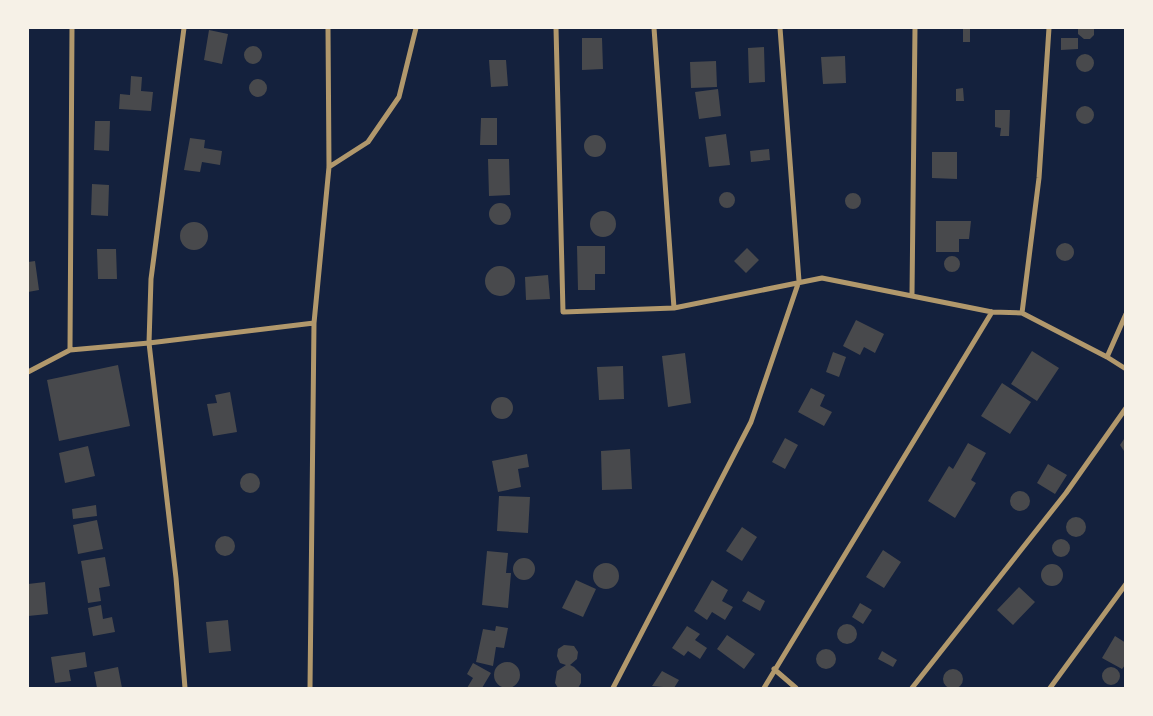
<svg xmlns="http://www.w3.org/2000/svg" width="1153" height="716" viewBox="0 0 1153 716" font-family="Lato,sans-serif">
	<rect width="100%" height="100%" fill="#14213d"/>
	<path fill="#48494c" d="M1078,28h16v7l-4,4h-6l-6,-5z
		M963,29h7v13h-7z
		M209,30l19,4 -6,30 -18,-4z
		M582,38h20l1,31 -21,1z
		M1061,38h17v11l-17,1z
		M244 55a9 9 0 1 1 18 0a9 9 0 1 1-18 0Z
		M764,47l1,35 -16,1 -1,-35z
		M1076 63a9 9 0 1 1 18 0a9 9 0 1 1-18 0Z
		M845,56l1,27 -23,1 -2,-27z
		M489,60h17l2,26 -17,1z
		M716,61l1,26 -26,1 -1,-26z
		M131,76l11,1 -1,14 12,1 -2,19 -32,-2 1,-15 10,1z
		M249 88a9 9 0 1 1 18 0a9 9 0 1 1-18 0Z
		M963,88l1,13h-8v-12z
		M718,89l3,27 -22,3 -4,-27z
		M1076 115a9 9 0 1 1 18 0a9 9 0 1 1-18 0Z
		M995,110h15l-1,26h-9l1,-8 -6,-1z
		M481,118h16v27h-17z
		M95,121h15l-1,30 -15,-1z
		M726,134l4,31 -21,2 -4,-30z
		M584 146a11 11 0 1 1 22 0a11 11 0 1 1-22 0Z
		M190,138l15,2 -1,8 18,3 -2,14 -18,-3 -2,10 -16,-2z
		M769,149l1,11 -19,2 -1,-11z
		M932,152h25v27l-25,-1z
		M488,159h21l1,36 -21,1z
		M92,184l17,1 -1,31 -17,-1z
		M719 200a8 8 0 1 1 16 0a8 8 0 1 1-16 0Z
		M845 201a8 8 0 1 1 16 0a8 8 0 1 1-16 0Z
		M489 214a11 11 0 1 1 22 0a11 11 0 1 1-22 0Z
		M590 224a13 13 0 1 1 26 0a13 13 0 1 1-26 0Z
		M936,221h35l-2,18h-10v13h-23z
		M180 236a14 14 0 1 1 28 0a14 14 0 1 1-28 0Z
		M1056 252a9 9 0 1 1 18 0a9 9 0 1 1-18 0Z
		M577,246h28v28h-10v16h-17z
		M747,248l12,12 -13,13 -12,-12z
		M97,249h19l1,30h-19z
		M944 264a8 8 0 1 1 16 0a8 8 0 1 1-16 0Z
		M35,261l4,29 -11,2v-30z
		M485 281a15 15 0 1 1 30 0a15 15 0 1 1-30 0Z
		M548,275l2,24 -24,1 -1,-23z
		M856,320l28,14 -9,19 -11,-6 -4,8 -17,-9z
		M1032,351l27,17 -22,33 -26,-17z
		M833,352l13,5 -7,20 -13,-5z
		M685,353l6,50 -23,4 -6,-51z
		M118,365l12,61 -71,15 -12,-61z
		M623,366l1,33 -25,1 -2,-33z
		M1002,383l29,19 -21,32 -29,-18z
		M811,388l14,7 -5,11 12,6 -8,14 -26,-14z
		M230,392l7,40 -24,4 -6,-32 10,-1 -2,-8z
		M491 408a11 11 0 1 1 22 0a11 11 0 1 1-22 0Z
		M1126,436v18l-6,-9z
		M785,438l13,7 -13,24 -13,-7z
		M968,443l18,10 -15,27 5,3 -21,35 -27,-17 21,-35 4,3z
		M88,446l7,30 -30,7 -6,-30z
		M630,449l2,40 -30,1 -1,-39z
		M527,454l2,13 -11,2 3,18 -23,5 -6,-31z
		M1048,464l19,11 -12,19 -18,-11z
		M240 483a10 10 0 1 1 20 0a10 10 0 1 1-20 0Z
		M1010 501a10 10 0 1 1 20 0a10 10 0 1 1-20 0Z
		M499,496l31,1 -2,36 -31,-2z
		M96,505l1,11 -24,3 -1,-10z
		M1066 527a10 10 0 1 1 20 0a10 10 0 1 1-20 0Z
		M97,520l6,29 -25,5 -5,-29z
		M742,527l15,10 -15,24 -16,-10z
		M215 546a10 10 0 1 1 20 0a10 10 0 1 1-20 0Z
		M1052 548a9 9 0 1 1 18 0a9 9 0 1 1-18 0Z
		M883,550l18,12 -17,26 -18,-11z
		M487,551l21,2 -2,20h5l-3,35 -26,-3z
		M105,557l5,29 -11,2 2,13 -13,2 -7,-42z
		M513 569a11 11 0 1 1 22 0a11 11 0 1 1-22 0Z
		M593 576a13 13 0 1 1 26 0a13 13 0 1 1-26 0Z
		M1041 575a11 11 0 1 1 22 0a11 11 0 1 1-22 0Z
		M576,580l20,9 -13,28 -21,-9z
		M712,580l16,10 -6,11 11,6 -8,13 -13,-8 -5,8 -13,-9z
		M45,582l3,32 -20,2v-32z
		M1019,587l16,15 -22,23 -16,-15z
		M748,591l17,10 -5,10 -18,-10z
		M860,603l12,7 -9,14 -11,-7z
		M101,605l2,14 9,-2 3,15 -22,4 -5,-28z
		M228,620l3,31 -22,2 -3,-31z
		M837 634a10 10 0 1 1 20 0a10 10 0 1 1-20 0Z
		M496,626l12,2 -4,20 -8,-1 -3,19 -17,-4 7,-33 12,2z
		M687,626l13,8 -5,6 12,8 -7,11 -12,-8 -4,5 -12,-8z
		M727,635l28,19 -11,15 -27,-20z
		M1115,636l11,7v21l-4,5 -20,-11z
		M564,645l10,1 4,6 -1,7 -7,6 4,2 7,7v9l-3,5h-20l-3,-5 2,-12 9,-6 -6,-2 -3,-7 1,-7z
		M816 659a10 10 0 1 1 20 0a10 10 0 1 1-20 0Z
		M882,651l15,9 -4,7 -15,-8z
		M85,652l2,15 -18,3 2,11 -16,2 -4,-26z
		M494 675a13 13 0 1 1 26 0a13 13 0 1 1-26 0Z
		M473,663l18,10 -9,15h-15l6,-10 -6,-4z
		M118,667l4,21h-25l-3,-16z
		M1102 676a9 9 0 1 1 18 0a9 9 0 1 1-18 0Z
		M943 679a10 10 0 1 1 20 0a10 10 0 1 1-20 0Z
		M662,671l17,9 -5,8 -22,-2z"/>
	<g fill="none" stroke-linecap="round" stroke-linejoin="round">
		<path stroke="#b1986c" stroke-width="5" d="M184,28l-33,251 -2,64 27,235 9,110
			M556,28l7,284 111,-4 148,-30 170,34 30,1 85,44 19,12
			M654,28l20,280
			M329,167l39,-25 31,-45 17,-69
			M912,294l3,-266
			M1022,313l17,-135 10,-150
			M70,350l2,-322
			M1107,357l19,-43
			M28,372l42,-22 79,-7 165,-20
			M774,669l22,19
			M310,688l4,-365 15,-156 -1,-139
			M613,688l138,-266 48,-141 -19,-253
			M764,688l228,-376
			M912,688l154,-195 60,-85
			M1050,688l76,-104"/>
	</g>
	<rect width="1153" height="716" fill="none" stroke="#f6f1e7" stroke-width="58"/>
</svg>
